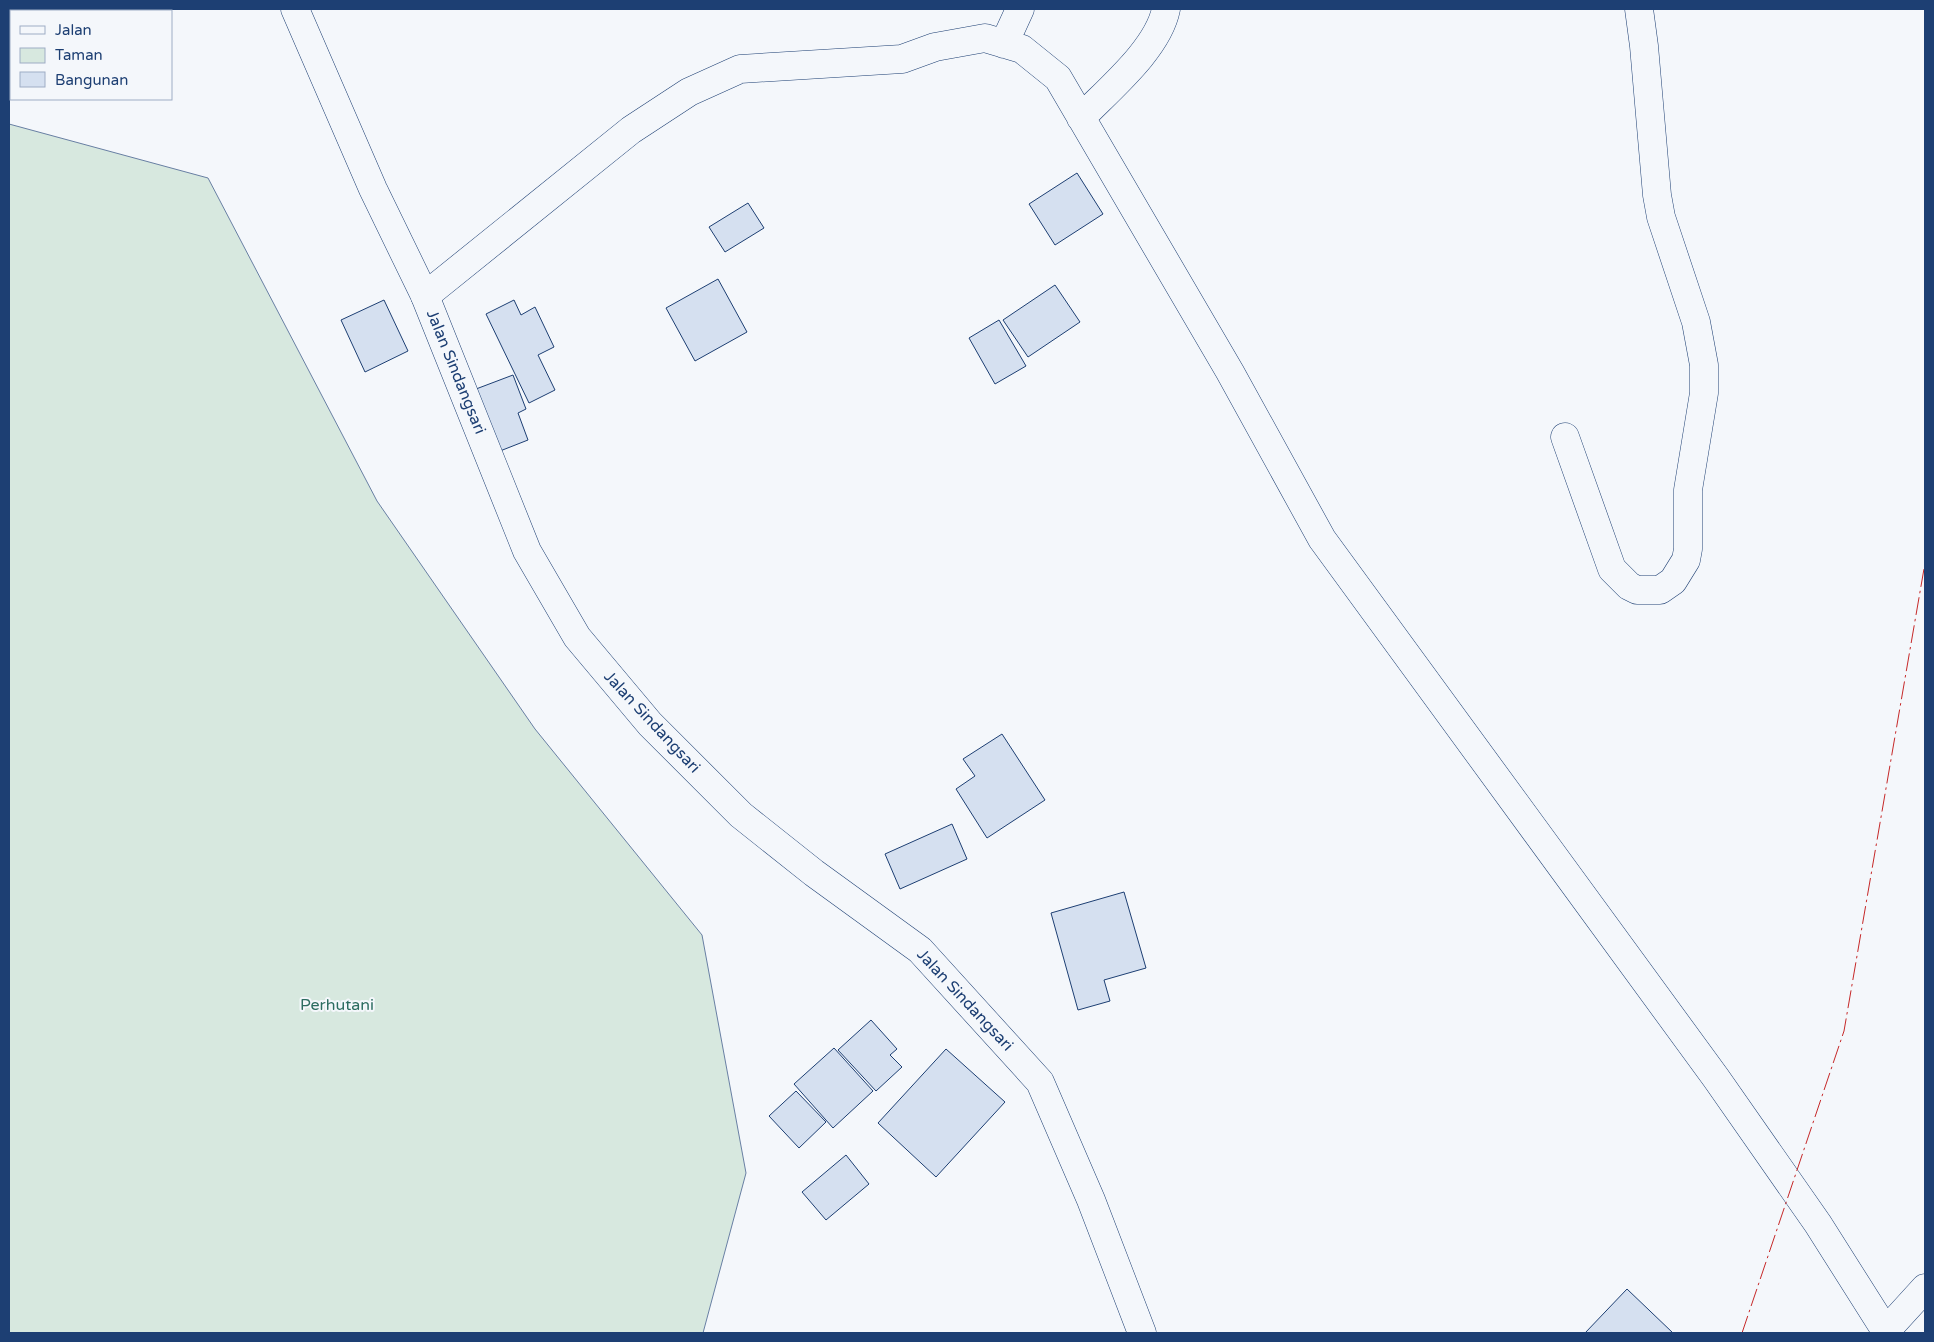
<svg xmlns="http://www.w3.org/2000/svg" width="1934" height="1342" viewBox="0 0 1934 1342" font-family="'Varela Round',sans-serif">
	<rect width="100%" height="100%" fill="#f4f7fb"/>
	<path fill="#d7e8df" stroke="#687fa3" d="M9,124l199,54 169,323 158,228 167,206 44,238 -43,160h-694z"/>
	<path fill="#d5e0f0" stroke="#1d3f73" d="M9,9h54l-2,2h-50v21l-2,-2z
		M1077,173l26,41 -48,31 -26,-41z
		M748,203l16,25 -39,24 -16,-25z
		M718,279l29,53 -52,29 -29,-53z
		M1055,285l25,37 -52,35 -25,-37z
		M384,300l24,51 -43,21 -24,-52z
		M514,300l7,15 14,-8 19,40 -16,8 17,35 -26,13 -43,-89z
		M999,320l27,46 -31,18 -26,-46z
		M513,375l13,34 -8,4 10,27 -28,11 -24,-62z
		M1002,734l43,66 -58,38 -31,-49 19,-13 -12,-17z
		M952,824l15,35 -67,30 -15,-35z
		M1124,892l22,76 -42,12 6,21 -32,9 -27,-97z
		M871,1020l26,29 -7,6 12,12 -26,24 -38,-41z
		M834,1048l39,43 -40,37 -39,-44z
		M946,1049l59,53 -69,75 -58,-54z
		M796,1091l30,31 -27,26 -30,-32z
		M846,1155l23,29 -43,36 -24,-28z
		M1627,1289l46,44h-88z"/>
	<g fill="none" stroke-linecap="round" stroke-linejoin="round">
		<defs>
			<path id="minor" d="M1004,44l16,-35
				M1081,118c28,-29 77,-69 85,-109
				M425,296l206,-166 58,-38 51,-23 162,-10 33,-12 50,-9 37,11 36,29 172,294 92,167 394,539 102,146 69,109
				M1565,437l47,132 17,17 8,4h23l13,-9 13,-21 2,-11v-59l16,-97v-28l-8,-43 -35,-105 -4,-22 -13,-149 -5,-37
				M1884,1333l41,-45"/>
			<path id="major" d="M295,9l78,180 52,107 102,255 50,86 73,87 91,91 73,58 106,77 120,132 51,118 51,133"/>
		</defs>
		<use href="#minor" stroke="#1d3f73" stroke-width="29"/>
		<use href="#major" stroke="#1d3f73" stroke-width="29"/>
		<use href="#minor" stroke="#f4f7fb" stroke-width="28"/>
		<use href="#major" stroke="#f4f7fb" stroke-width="28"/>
		<path stroke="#c62828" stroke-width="1" stroke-dasharray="18 4 2.5 4" stroke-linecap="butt" d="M1742,1333l102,-302 81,-468"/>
	</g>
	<g text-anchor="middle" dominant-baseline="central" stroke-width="4" stroke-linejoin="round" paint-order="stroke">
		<g font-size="16" fill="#1d3f73" stroke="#f4f7fb">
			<text transform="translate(456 372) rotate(68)">Jalan Sindangsari</text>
			<text transform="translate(652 722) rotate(47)">Jalan Sindangsari</text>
			<text transform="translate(965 1000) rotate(47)">Jalan Sindangsari</text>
		</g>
		<g font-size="16" fill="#2c6c60" stroke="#f4f7fb">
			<text x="337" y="1005">Perhutani</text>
		</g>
	</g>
	<rect width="1934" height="1342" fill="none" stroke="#1d3f73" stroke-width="20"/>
	<rect x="10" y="10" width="162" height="90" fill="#f4f7fb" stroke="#9eadc5"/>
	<rect x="20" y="26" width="25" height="8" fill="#f4f7fb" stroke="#9eadc5"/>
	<text x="55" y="35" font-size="15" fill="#1d3f73">Jalan</text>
	<rect x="20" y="48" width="25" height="15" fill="#d7e8df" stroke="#9eadc5"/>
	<text x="55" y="60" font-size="15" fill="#1d3f73">Taman</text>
	<rect x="20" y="72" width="25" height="15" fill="#d5e0f0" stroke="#9eadc5"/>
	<text x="55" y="85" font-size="15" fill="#1d3f73">Bangunan</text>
</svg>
